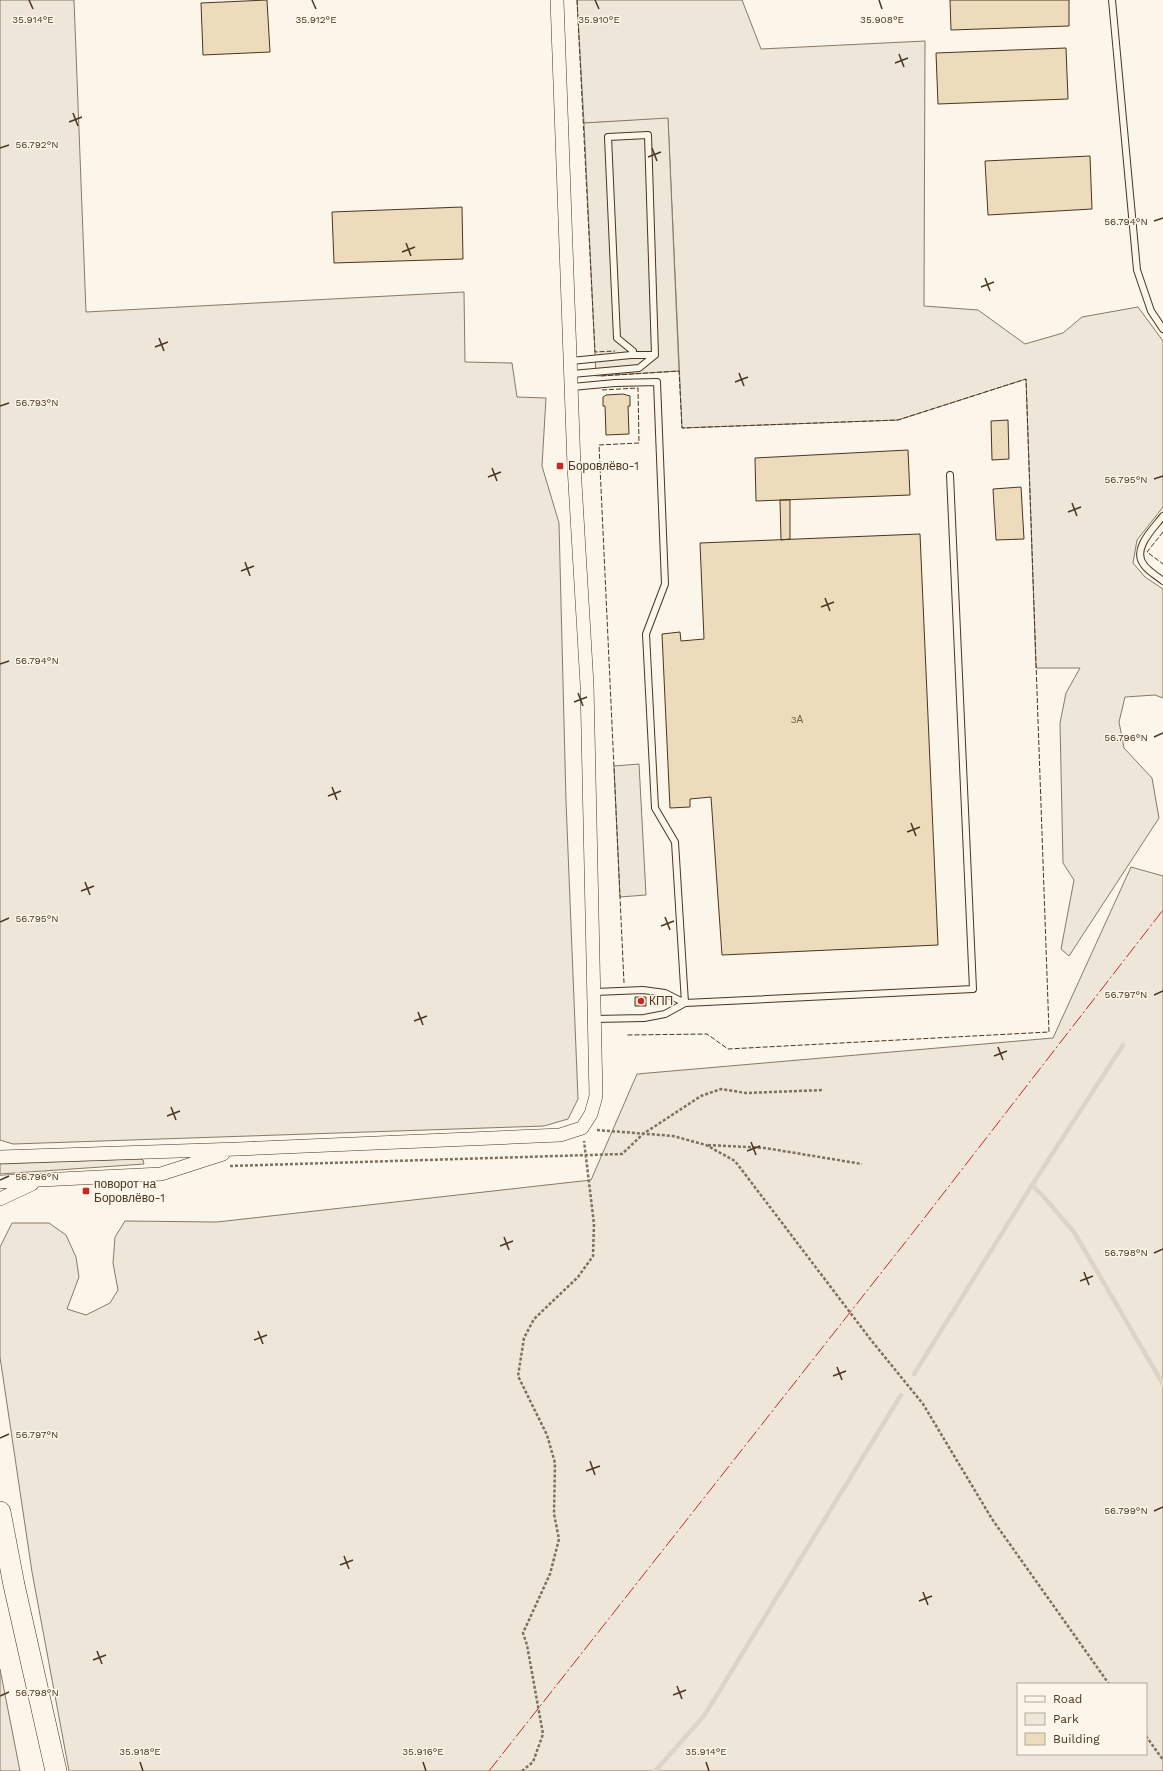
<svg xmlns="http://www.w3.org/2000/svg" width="1163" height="1771" viewBox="0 0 1163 1771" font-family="'Work Sans',sans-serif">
	<rect width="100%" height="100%" fill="#fbf6e9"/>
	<path fill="#ede6d9" stroke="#887966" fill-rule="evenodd" d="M0,0h74l12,312 378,-20 1,70 47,1 5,34 29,1 -4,68 17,57 7,278 12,298 -10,20 -24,7 -531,18 -13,-4z
		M577,0h165l19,49 164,-8 -1,265 54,4 47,34 38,-11 19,-16 56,-10 25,34v166l-26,33 -4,23 12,14 18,12v109l-8,-3 -30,2 -6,25 5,26 28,30 7,40 -90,138 -8,-7 13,-69 -11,-17 -3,-140 6,-30 14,-25h-44l-10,-289 -128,41 -216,8 -14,-309 -84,4z
		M1131,867l32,9v895h-1094l-37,-199 -32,-215v-110l12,-24h37l17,12 10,22 3,20 -12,32 19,6 24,-12 8,-13 -5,-27 2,-26 10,-16 92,1 374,-42 46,-106 416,-36zM1018,1684h128v70h-128z
		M140,1159l3,1 1,4 -144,10v-10z
		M0,1669l20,102h-20z"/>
	<path fill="#ede7d9" stroke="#887966" d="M668,118l11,253 -83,5 -12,-253z
		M639,764l7,131 -26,2 -6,-131z"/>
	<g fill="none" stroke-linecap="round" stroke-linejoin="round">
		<path stroke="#dcd4c6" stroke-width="4.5" d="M1032,1185l11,11 31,36 89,152
			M914,1374l118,-189 91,-140
			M655,1771l49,-55 197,-321"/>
	</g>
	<path fill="#ecdcbc" stroke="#4a3520" d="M267,0l3,52 -67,3 -2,-52z
		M950,0h119v26l-118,4z
		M1066,48l2,51 -130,5 -2,-51z
		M1090,156l2,53 -104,6 -3,-54z
		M462,207l1,52 -129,4 -2,-51z
		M623,394l7,2v10h-2l1,28 -23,1 -1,-29h-2v-9l3,-2z
		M1008,420l1,39 -17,1 -1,-39z
		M908,450l2,45 -154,6 -1,-43z
		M1021,487l3,52 -28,1 -3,-51z
		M780,500h10v39l-9,1z
		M920,534l18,411 -216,10 -11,-158 -21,2v8l-20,1 -8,-174 18,-2 1,9 23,-2 -4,-96z
		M635,997h11v9h-11z"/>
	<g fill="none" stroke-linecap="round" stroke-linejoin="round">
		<defs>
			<path id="lane" d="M1112,0l25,270 14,41 12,18
				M631,355h24
				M571,361l60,-6 2,-4 -16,-13 -9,-201 40,-2 7,220 -16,13 -67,6
				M572,387l43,-4 42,-1 8,202 -19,50 9,174 20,34 10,161
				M1163,516c-9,12 -32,33 -19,49 4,6 13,11 19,16
				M595,992l48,-2 22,3 20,10
				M595,1019l49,-1 21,-4 20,-11 288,-14 -23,-514"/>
			<path id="street" d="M0,1157l238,-8 322,-14 22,-7 9,-14 5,-18 -9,-411 -13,-219 -17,-466
				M0,1182l161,-8 62,-20
				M0,1199l32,-15"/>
			<path id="primary" d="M0,1512l14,73 42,186"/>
		</defs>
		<use href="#lane" stroke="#4a3520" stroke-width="8"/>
		<use href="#street" stroke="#4a3520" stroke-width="14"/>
		<use href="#primary" stroke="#4a3520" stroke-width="22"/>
		<path stroke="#7f6f5c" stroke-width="2.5" stroke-dasharray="3 2" stroke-linecap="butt" d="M597,1130l76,6 33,9 29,16 136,179 52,64 69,115 117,165
			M708,1145l57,3 97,16
			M230,1166l392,-12 21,-20 58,-38 20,-7 25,4 78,-3
			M1146,1736l17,24
			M522,1771l11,-9 10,-28 -16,-89 -4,-12 27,-59 9,-35 -5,-25 1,-51 -8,-28 -29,-59 6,-38 10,-19 44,-42 15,-21 1,-32 -10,-83"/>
		<use href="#lane" stroke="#fbf6e9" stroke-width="6"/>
		<use href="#street" stroke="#fbf6e9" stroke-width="13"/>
		<use href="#primary" stroke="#fbf6e9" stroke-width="21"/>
		<path stroke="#4a3520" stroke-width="1" stroke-dasharray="5 2" stroke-linecap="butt" d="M577,0l18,352 20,-1
			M601,376l78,-5 3,57 216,-8 128,-41 23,653 -321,17 -21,-15 -80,1
			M602,390l36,-2 1,55 -40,2 25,538
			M1163,532l-16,20 16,12"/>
		<path stroke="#c62828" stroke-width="1" stroke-dasharray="14 3 2 3" stroke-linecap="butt" d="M489,1771l433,-550 241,-311"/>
	</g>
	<path fill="none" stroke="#4a3520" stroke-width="1.5" d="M29,0l4,9M312,0l4,9M595,0l4,9M879,0l3,9M899,54l5,13M895,63l13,-5M73,113l5,13M69,122l13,-5M0,148l9,-3M652,148l5,13M648,157l13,-5M1154,221l9,-3M406,243l5,13M402,252l13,-5M985,278l5,13M981,287l13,-5M159,338l5,13M155,347l13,-5M739,373l5,13M735,382l13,-5M0,406l9,-3M492,468l5,13M488,477l13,-5M1154,479l9,-3M1072,503l5,13M1068,512l13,-5M245,562l5,14M241,571l13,-5M825,598l5,13M821,607l13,-5M0,664l9,-3M578,693l5,13M574,702l13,-5M1154,737l9,-4M332,787l5,13M328,796l13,-5M911,823l5,13M907,832l13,-5M85,882l5,13M81,891l13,-5M665,917l5,13M0,922l9,-4M661,926l13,-5M1154,995l9,-4M418,1012l5,13M414,1021l13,-5M998,1047l5,13M994,1056l13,-5M171,1107l5,13M167,1116l13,-5M751,1142l5,13M747,1151l13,-5M0,1180l9,-4M504,1237l5,13M500,1246l13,-5M1154,1253l9,-4M1084,1272l5,13M1080,1281l13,-5M258,1331l5,13M254,1340l13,-5M837,1367l5,13M833,1376l13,-5M0,1438l9,-4M590,1461l5,14M586,1471l14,-5M1154,1511l9,-4M344,1556l5,13M340,1565l13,-5M923,1592l5,13M919,1601l13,-5M97,1651l5,13M93,1660l13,-5M677,1686l5,13M673,1695l13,-5M0,1696l9,-4M140,1762l3,9M423,1762l3,9M706,1762l3,9"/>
	<g fill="#c62828" stroke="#fbf6e9" stroke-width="1.5">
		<rect x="556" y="462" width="8" height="8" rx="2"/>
		<circle cx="641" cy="1001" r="4"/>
		<rect x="82" y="1187" width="8" height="8" rx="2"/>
	</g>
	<g text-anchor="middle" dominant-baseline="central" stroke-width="3" stroke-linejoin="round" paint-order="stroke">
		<g font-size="10" fill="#725f47">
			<text x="797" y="719">3А</text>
		</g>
		<g font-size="12" fill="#4a3520" stroke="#fbf6e9" text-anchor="start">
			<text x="568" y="466">Боровлёво-1</text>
			<text x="649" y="1001">КПП</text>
			<text x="94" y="1184">поворот на<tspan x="94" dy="14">Боровлёво-1</tspan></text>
		</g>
	</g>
	<g font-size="10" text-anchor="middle" fill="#4a3520" stroke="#fbf6e9" stroke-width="3" stroke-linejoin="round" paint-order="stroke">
		<text x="33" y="23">35.914°E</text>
		<text x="316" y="23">35.912°E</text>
		<text x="599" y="23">35.910°E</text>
		<text x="882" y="23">35.908°E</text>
		<text x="37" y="148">56.792°N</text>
		<text x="1126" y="225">56.794°N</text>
		<text x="37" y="406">56.793°N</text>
		<text x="1126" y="483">56.795°N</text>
		<text x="37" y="664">56.794°N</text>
		<text x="1126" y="741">56.796°N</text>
		<text x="37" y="922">56.795°N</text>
		<text x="1126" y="998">56.797°N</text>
		<text x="37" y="1180">56.796°N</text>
		<text x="1126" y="1256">56.798°N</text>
		<text x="37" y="1438">56.797°N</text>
		<text x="1126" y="1514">56.799°N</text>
		<text x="37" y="1696">56.798°N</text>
		<text x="140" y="1755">35.918°E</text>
		<text x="423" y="1755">35.916°E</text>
		<text x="706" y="1755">35.914°E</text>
	</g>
	<rect x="1017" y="1683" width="130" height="72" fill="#fbf6e9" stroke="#b4a999"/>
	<rect x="1025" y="1696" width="20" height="6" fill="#fbf6e9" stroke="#b4a999"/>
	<text x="1053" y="1703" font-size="12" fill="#4a3520">Road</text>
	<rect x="1025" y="1713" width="20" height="12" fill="#ede6d9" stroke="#b4a999"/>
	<text x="1053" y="1723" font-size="12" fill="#4a3520">Park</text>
	<rect x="1025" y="1733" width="20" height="12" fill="#ecdcbc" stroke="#b4a999"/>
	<text x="1053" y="1743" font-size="12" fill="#4a3520">Building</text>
</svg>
